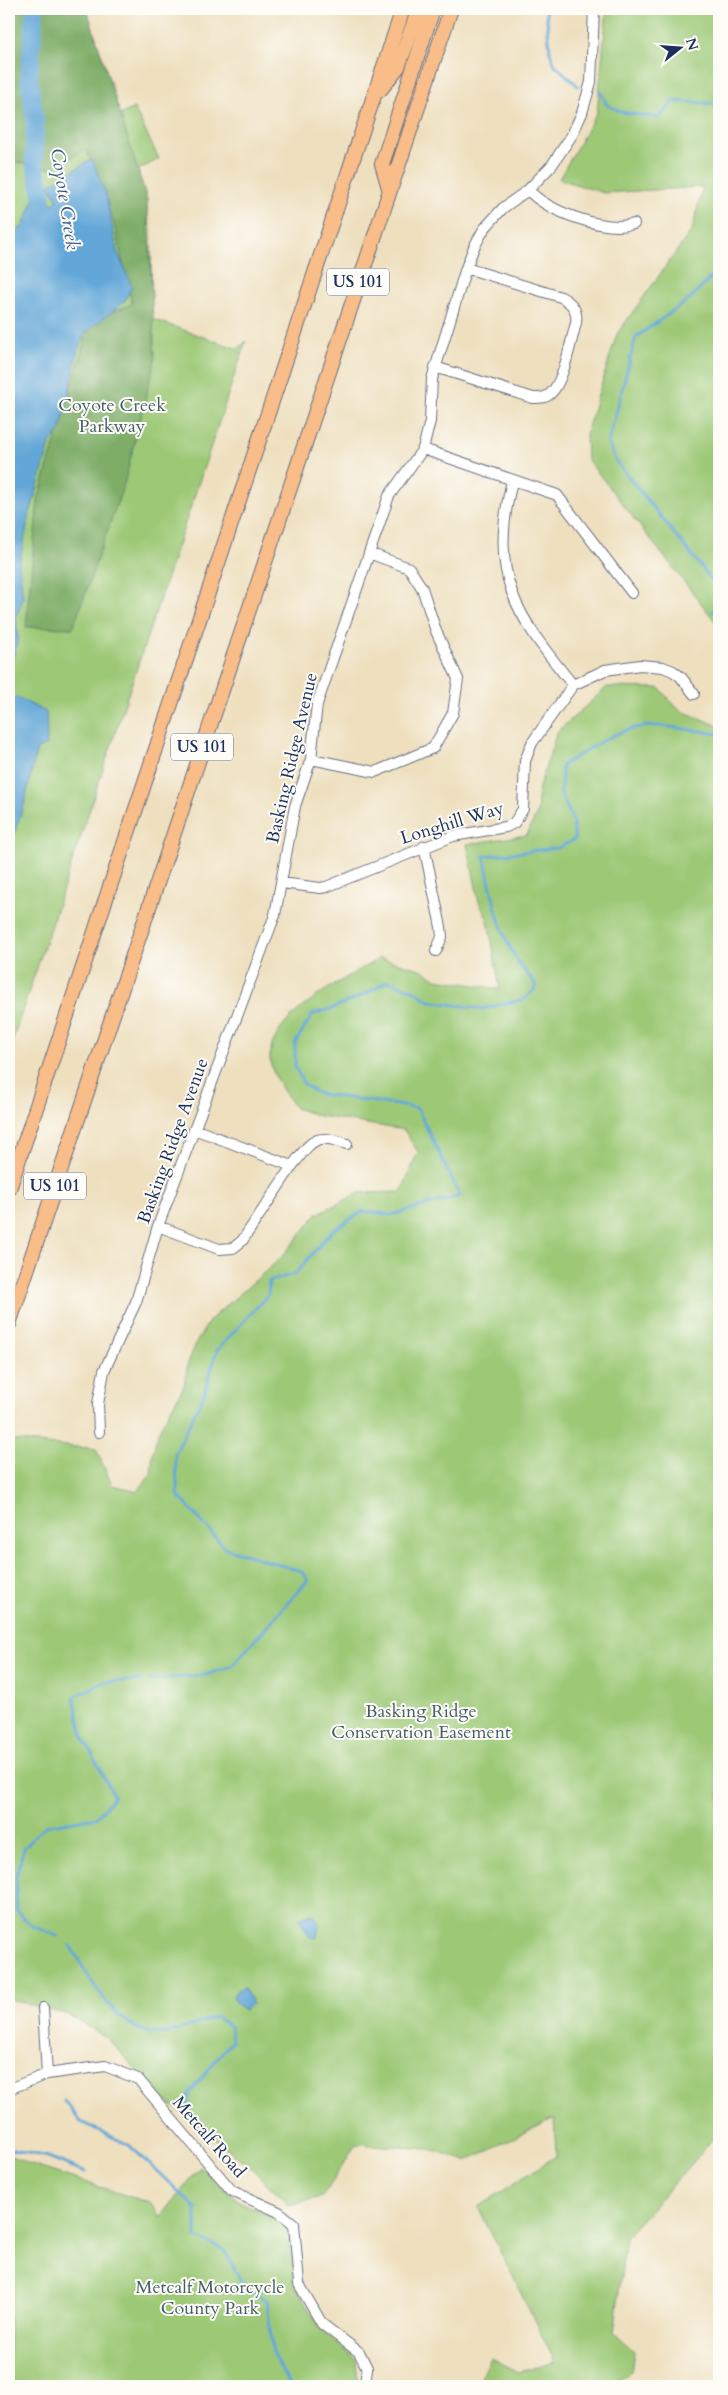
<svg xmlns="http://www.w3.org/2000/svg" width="728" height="2395" viewBox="0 0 728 2395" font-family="Cardo,serif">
	<rect width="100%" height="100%" fill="#fdfcf7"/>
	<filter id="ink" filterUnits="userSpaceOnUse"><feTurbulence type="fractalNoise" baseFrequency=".02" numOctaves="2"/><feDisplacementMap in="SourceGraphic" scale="10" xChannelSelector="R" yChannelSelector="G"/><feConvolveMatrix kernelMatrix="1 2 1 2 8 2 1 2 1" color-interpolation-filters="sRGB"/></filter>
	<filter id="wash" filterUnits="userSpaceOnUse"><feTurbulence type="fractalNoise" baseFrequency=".0096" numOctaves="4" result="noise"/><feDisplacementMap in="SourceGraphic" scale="20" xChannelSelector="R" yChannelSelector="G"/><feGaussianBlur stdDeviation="1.12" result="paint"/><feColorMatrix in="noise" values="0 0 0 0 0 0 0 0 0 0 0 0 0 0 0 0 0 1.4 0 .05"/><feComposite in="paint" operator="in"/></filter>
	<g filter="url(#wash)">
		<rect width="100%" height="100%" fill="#eedfbe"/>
		<path fill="#9dc977" stroke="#5c7c6a" d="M9,9h20l-3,152 108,-53 25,51 -21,11 13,60 1,89 86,30 8,-8 -237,710z
			M607,9h112v617l-132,-167 -1,-25 31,-100 75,-104 11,-43 -99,6 -45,-14 38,-67z
			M607,687l52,1 20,22 40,16v1406l-93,105 -12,96 20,18 -3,21 -24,14h-130l14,-28 28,14 36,-10 -77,-155 78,-51 -2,-38 -88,43 -36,-12 -74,-5 -34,53 -33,8 -41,-40 -87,-68 -54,-59 -38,-23 -60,-16v-559l87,9 16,36 26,6 13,-17 2,-22 6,-22 25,-44 4,-23 9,-22 13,-21 71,-62 36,-44 42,-21 42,-1 17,-40 -14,-22 -84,-14 -25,-8c-9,-14 -25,-34 -25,-51 1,-43 77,-79 110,-99l43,12 13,9 64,10 -12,-69 -9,-18 -12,-58 60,-9 10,-22 2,-26 18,-55z
			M9,2155l19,9 122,39 11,14 39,-50 39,34 48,23 10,64 23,40 36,32 2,26h-349z"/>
		<path fill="#7ead68" stroke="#4c6e63" d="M9,9h78l60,190 8,161 -30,121 -52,147 -47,-1 12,-127 53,-180 41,-16 -18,-81 -28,-74 -34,20 -37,-7 -6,-25z"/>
		<path fill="#63a7d8" stroke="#3f6b9b" d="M92,159l14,36 11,56 15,36 -8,15 -39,31 -7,17 -17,79 -11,15 -20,69 -11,51 4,34 -7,20 2,22 -9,33v-440l13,-5 12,-28 11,-7 7,11 6,-3 -9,-16z
			M16,697l30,15 1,33 -10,4 -13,56 -15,43v-149z
			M312,1914l7,9 -2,15 -7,-1 -11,-18z
			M244,1987l8,16 -7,7 -9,-6 -3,-6 3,-7z"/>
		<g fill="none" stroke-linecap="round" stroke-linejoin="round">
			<path stroke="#63a7d8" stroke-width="3" d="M546,9l4,43 5,13 23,21
				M600,91l7,14 14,7 38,6 15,-17 45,3
				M719,269l-29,30 -54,38 -28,106 7,17 100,124 2,15 -4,13 6,1
				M150,1680l56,-5 26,-9 76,-86 -7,-9 -76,-23 -47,-53 -3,-41 29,-60 13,-44 51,-55 1,-14 26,-7 37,-43 31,-20 28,4 69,-19 -43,-88 -97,-14 -15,-8 -10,-19v-24l18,-29 21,-6 32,-14 21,-13 26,9 17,11 52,8 43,-10 12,-12c-6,-11 -16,-18 -21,-28 -19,-32 -24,-67 -32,-103l74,-8 17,-9 -3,-21 -11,-24 1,-29c22,-12 47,-31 72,-37 26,-6 59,3 85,6
				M58,1936l-26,-10 -15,-15 -1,-34 8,-29 21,-22 52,-9 17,-21 -31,-59 -9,-40 30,-15 38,-2
				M70,1945c18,31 50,94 94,88 17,-2 35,-11 52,-16l14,9 2,14 -43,54 -3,22
				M64,2101l17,21 48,23 67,63v29l28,13 21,38 22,12 6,55 17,31
				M9,2149l39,8 38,15"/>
			<path stroke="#63a7d8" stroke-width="18" d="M35,9l-6,68 6,44 -1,40 8,34"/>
		</g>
	</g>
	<g filter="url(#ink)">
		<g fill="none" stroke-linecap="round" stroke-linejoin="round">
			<defs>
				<path id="minor" d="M528,190c21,22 76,42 106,34
					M435,367l98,31c8,0 13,0 18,-5 13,-12 20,-53 25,-70 2,-13 -4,-20 -15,-26l-95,-29
					M423,449l134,46 75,98
					M512,481c-23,95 2,132 61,204
					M311,759l64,13 58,-24 20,-35 5,-34 -22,-48 -14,-43 -13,-20 -40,-15
					M424,846l17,81 1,10 -6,14
					M282,883l38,5 6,-1 127,-51 53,-9 8,-4 9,-14 2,-48 7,-18 41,-58 32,-15 35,-5 23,2 10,4 8,6 13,17
					M292,1166c20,-25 22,-34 55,-22
					M158,1226l61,23 14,-1 9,-7 50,-75 -98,-37
					M99,1432l-1,-28 6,-33 32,-69 22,-76 117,-311 20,-109 16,-47 6,-55 72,-208 34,-47 7,-28 2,-42 34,-111 8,-21 10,-18 19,-21 25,-18 24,-25 20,-30 10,-22 9,-31 3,-73
					M43,2008l4,66
					M9,2089l38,-15 58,-8 33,13 94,112 47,21 15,12 5,60 23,40 37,28 8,16 -2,18"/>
				<path id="highway" d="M380,90l18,-23 21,-58
					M389,188l-7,-24 51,-155
					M9,1189l394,-1180
					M9,1324l442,-1315"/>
			</defs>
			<use href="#minor" stroke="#656d80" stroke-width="12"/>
			<use href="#highway" stroke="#656d80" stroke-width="16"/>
			<use href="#minor" stroke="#fff" stroke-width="10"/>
			<use href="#highway" stroke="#f8bd88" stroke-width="14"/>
		</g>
	</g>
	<g text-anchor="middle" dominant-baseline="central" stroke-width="4" stroke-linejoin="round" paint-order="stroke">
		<g fill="#fdfcf7" stroke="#5f6c8c" stroke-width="1">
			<rect x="327" y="268.5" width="62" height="27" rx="4"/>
			<rect x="171" y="733.5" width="62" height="27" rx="4"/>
			<rect x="24" y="1172.5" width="62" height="27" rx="4"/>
		</g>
		<g font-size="16" font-weight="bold" fill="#1b2f5e">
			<text x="358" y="282">US 101</text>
			<text x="202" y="747">US 101</text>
			<text x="55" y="1186">US 101</text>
		</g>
		<g font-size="18" fill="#425d66" stroke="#fdfcf7">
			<text x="112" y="405">Coyote Creek<tspan x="112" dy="21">Parkway</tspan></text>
			<text x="421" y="1711">Basking Ridge<tspan x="421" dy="21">Conservation Easement</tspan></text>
			<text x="210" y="2287">Metcalf Motorcycle<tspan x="210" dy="21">County Park</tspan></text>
		</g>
		<g font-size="18" fill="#1b2f5e" stroke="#fdfcf7">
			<text transform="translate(292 758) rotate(-77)">Basking Ridge Avenue</text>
			<text transform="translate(452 823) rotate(-17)">Longhill Way</text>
			<text transform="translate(173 1141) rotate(-70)">Basking Ridge Avenue</text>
			<text transform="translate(209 2137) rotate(49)">Metcalf Road</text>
		</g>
		<g font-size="19" font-style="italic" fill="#345989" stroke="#fdfcf7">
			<text transform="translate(65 199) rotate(81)">Coyote Creek</text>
		</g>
	</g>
	<rect width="728" height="2395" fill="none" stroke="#fdfcf7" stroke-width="30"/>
	<g transform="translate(680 48) rotate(73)" stroke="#fdfcf7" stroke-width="4" paint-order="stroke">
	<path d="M0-4L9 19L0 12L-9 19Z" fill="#1b2f5e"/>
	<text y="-8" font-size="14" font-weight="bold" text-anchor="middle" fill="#1b2f5e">N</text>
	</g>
</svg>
